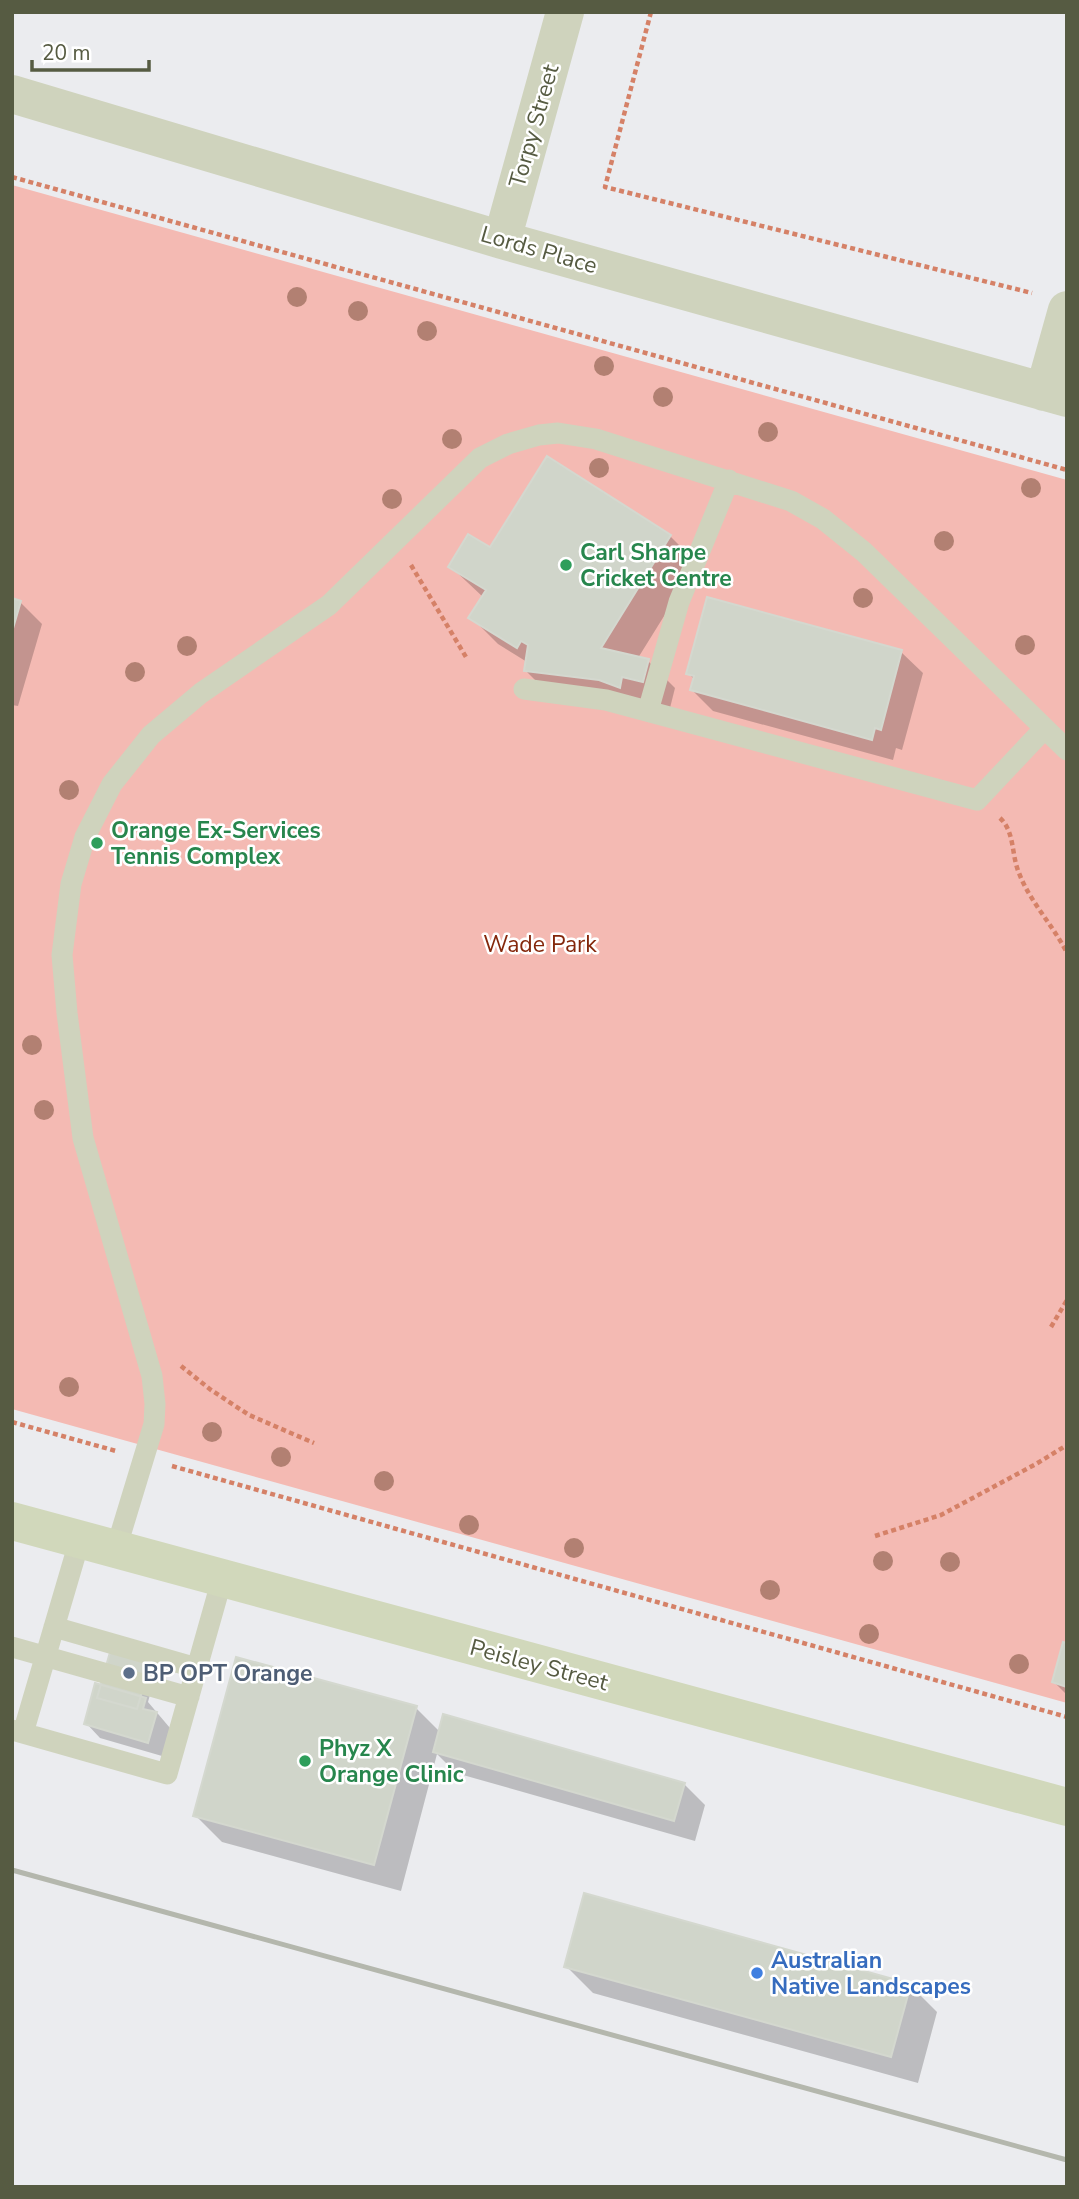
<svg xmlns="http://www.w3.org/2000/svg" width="1079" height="2199" viewBox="0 0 1079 2199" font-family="'Nunito Sans',sans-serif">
	<rect width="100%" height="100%" fill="#ebecef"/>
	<path fill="#f4bab3" d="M12,185l1055,295v1223l-1055,-294z"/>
	<path fill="#0003" d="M670,536l27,27 -59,95 10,3 27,27 -5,20 -118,-11 -26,-26 1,-9 -29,-18 -27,-27 12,-20 -33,-31 41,-16z
		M12,600l8,2 22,22 -24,82 -6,-1z
		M901,652l22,21 -21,77 -6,-2 -3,12 -180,-49 -21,-21 3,-10 -7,-7z
		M1067,1645v50l-13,-13z
		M160,1658l-12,44 22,26 -8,28 -62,-18 -14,-15 16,-36z
		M416,1708l24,24 244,52 21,21 -10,36 -239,-68 -19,-19 -36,137 -179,-49 -27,-27z
		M566,1966l344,19 27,27 -19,71 -325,-90z"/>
	<path fill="#d0d5ca" stroke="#d4d8cf" stroke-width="2" d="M547,456l124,79 -70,113 48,11 -6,23 -21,-5 -2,11 -21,-8 -75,-9 4,-26 -7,-4 -4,7 -49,-30 18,-28 -38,-23 20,-33 22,13z
		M707,597l195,53 -21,80 -6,-2 -3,12 -182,-50 4,-14 -8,-2z
		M12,598l9,3 -9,31z
		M114,1638l40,12 -17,59 -40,-11z
		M1063,1642l4,1v44l-15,-5z
		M236,1657l181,49 -43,159 -181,-49z
		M95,1683l51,15 -3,11 14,3 -9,31 -64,-19z
		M443,1714l242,69 -11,38 -241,-69z
		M584,1893l327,91 -20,73 -327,-90z"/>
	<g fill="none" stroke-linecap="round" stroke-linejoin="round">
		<path stroke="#d58167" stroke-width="4.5" stroke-dasharray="5 3.5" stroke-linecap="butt" d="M651,12l-46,175 427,106
			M12,177l1055,293
			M411,565l55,92
			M1000,818c15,14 11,36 19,55 11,29 34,52 48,80
			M1051,1327l16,-27
			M181,1366l30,24 38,25 65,28
			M12,1422l104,29
			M172,1466l895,251
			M875,1536l66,-21 95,-51 31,-19"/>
		<path stroke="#cfd3bd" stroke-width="21" d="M524,689l82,11 371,100 67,-71
			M648,711l31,-109 50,-122
			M116,1549l38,-125 1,-20 -3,-28 -69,-238 -16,-125 -5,-58 9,-71 14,-47 27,-53 39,-49 50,-42 128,-88 151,-147 28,-14 31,-9 19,-2 38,6 195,62 32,18 41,33 203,198
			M54,1627l143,41
			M12,1647l177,50
			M12,1730l155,44 55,-195
			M23,1733l57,-194"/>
		<path stroke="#cfd3bd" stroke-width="38" d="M12,94l490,146 565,158
			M502,240l63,-228
			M1044,392l23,-82"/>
		<path stroke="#d1d8bb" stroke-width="38" d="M12,1521l1055,286"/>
		<path stroke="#b4b7ad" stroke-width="5" d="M12,1870l1055,290"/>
	</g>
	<g fill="#b28072">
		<circle cx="297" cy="297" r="10"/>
		<circle cx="358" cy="311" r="10"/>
		<circle cx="427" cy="331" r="10"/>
		<circle cx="604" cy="366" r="10"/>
		<circle cx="663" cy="397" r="10"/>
		<circle cx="768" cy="432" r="10"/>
		<circle cx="452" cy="439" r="10"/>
		<circle cx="599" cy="468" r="10"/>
		<circle cx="1031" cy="488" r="10"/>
		<circle cx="392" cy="499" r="10"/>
		<circle cx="944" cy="541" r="10"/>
		<circle cx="863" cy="598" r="10"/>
		<circle cx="1025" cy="645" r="10"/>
		<circle cx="187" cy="646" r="10"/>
		<circle cx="135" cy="672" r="10"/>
		<circle cx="69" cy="790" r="10"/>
		<circle cx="32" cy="1045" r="10"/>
		<circle cx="44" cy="1110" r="10"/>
		<circle cx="69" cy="1387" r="10"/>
		<circle cx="212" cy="1432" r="10"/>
		<circle cx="281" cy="1457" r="10"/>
		<circle cx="384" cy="1481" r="10"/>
		<circle cx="469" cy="1525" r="10"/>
		<circle cx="574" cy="1548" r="10"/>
		<circle cx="883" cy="1561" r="10"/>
		<circle cx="950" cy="1562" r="10"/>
		<circle cx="770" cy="1590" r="10"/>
		<circle cx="869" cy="1634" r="10"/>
		<circle cx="1019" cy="1664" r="10"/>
	</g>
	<g fill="#2e9e5b" stroke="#fff" stroke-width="2.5">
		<circle cx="566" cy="565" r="7"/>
		<circle cx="97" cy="843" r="7"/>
		<circle cx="305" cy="1761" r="7"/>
	</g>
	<circle fill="#5c6f8a" stroke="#fff" stroke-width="2.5" cx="129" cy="1673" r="7"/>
	<circle fill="#3f7fe0" stroke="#fff" stroke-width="2.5" cx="757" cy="1973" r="7"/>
	<g text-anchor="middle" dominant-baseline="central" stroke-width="5" stroke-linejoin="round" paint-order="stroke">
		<g font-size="23" fill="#565b42" stroke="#fff">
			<text transform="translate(534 126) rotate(-74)">Torpy Street</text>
			<text transform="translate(539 250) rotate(16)">Lords Place</text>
			<text transform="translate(539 1665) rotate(15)">Peisley Street</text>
		</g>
		<g font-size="23" font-weight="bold" fill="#27864d" stroke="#fff" text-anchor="start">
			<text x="580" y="552">Carl Sharpe<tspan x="580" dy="26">Cricket Centre</tspan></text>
			<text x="111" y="830">Orange Ex-Services<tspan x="111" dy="26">Tennis Complex</tspan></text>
			<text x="319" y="1748">Phyz X<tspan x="319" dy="26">Orange Clinic</tspan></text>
		</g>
		<g font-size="23" fill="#84270b" stroke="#fff">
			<text x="540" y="944">Wade Park</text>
		</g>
		<g font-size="23" font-weight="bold" fill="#4e5e75" stroke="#fff" text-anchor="start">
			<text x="143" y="1673">BP OPT Orange</text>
		</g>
		<g font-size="23" font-weight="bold" fill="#366cbe" stroke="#fff" text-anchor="start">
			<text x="771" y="1960">Australian<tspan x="771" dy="26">Native Landscapes</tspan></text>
		</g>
	</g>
	<rect width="1079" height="2199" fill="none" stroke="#565b42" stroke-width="28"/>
	<path d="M32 60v10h117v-10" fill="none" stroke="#565b42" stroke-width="3.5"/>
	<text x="42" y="60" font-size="21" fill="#565b42" stroke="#ffffff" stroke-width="5" paint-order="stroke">20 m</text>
</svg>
